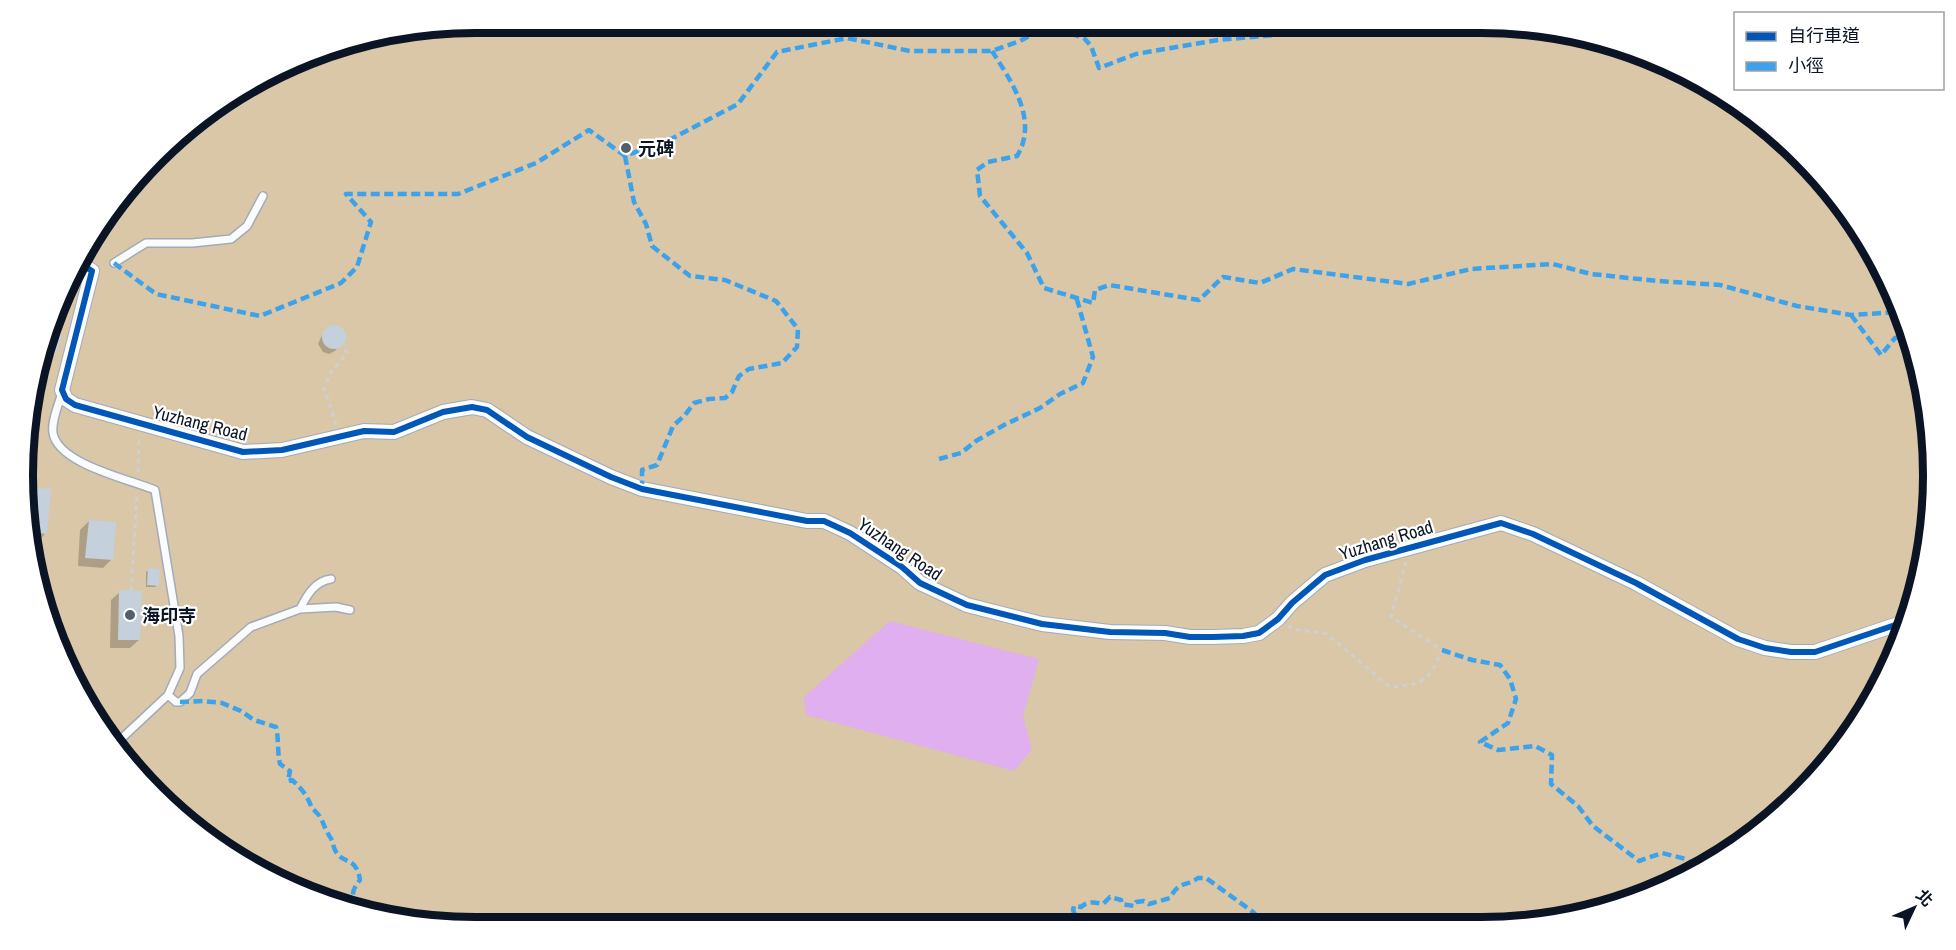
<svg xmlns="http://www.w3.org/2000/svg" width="1956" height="950" viewBox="0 0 1956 950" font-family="'Archivo Narrow','Noto Sans TC',sans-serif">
	<rect width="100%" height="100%" fill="#e0e6f1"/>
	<path fill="#d9c7a7" d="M475,23h1006l89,8 84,26 79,42 68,56 56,69 42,78 26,85 8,88 -8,89 -26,84 -59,102 -83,84 -103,59 -114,31 -1065,3 -89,-8 -84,-26 -126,-78 -60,-65 -47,-75 -43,-141 5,-148 52,-138 52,-72 64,-60 130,-69z"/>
	<path fill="#dfaff0" d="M890,621l149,38 -16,57 9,33 -18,22 -208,-56 -2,-18z"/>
	<path fill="#0003" d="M334,327l9,5 2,6 -10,13 -6,3 -6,-2 -5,-8 4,-9 6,-6z
		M44,352l10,3 -5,4 -6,-2z
		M28,488l21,2 -4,44 -8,8h-8l-3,-8z
		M89,521l22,39 -8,8 -25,-2 2,-36z
		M149,570l9,15 -3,2h-9v-15z
		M120,592l19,48 -9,8h-20l1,-48z"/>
	<path fill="#c4d0dc" d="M322 337a12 12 0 1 1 24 0a12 12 0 1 1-24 0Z
		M52,332l10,4 -6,18 -11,-4z
		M28,487l23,2 -4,45 -21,-2z
		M89,520l27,2 -3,38 -28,-2z
		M148,568l12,1 -1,17 -12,-1z
		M119,590l23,1 -2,49h-22z"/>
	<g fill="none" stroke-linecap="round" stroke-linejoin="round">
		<defs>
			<path id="service" d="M114,263l32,-20h46l39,-4 16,-13 16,-30
				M62,392c-3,12 -11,29 -9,41 5,31 76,46 102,57l24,146 1,32 -12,27 -47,44 -10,4
				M300,609l36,-2 14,3
				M168,695l8,7h4l10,-9 7,-19 54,-47 49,-18c7,-14 15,-28 31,-30"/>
			<path id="minor" d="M78,262l14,9 -30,119 4,9 9,6 168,47 39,-2 82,-19 30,1 49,-20 29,-5 15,3 40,27 84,40 31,12 165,32h17l26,12 52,34 18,16 47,22 75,19 68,8 55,1 25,4h23l30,-1 16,-3 19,-14 14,-16 33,-28 40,-15 136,-37 32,11 103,49 102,56 27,9 26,4h24l92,-31"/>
		</defs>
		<use href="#service" stroke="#a2abb8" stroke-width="10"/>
		<use href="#minor" stroke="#a2abb8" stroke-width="16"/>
		<path stroke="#ced0d4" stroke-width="3" stroke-dasharray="4.5 4.5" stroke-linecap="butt" d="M38,370l14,8
			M31,419l11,15
			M336,425l-12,-37 7,-16 16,-19 -4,-8
			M138,472l1,-35
			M131,591l6,-97
			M1288,626l5,3 34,5 63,53c33,-2 39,-6 52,-37l-51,-33 15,-55"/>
		<use href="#service" stroke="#fafbfd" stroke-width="7"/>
		<use href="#minor" stroke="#fafbfd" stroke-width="14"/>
		<path stroke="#3ca2eb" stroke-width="4.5" stroke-dasharray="9 4.5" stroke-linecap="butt" d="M992,51c19,30 47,69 25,105l-29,6 -11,8 3,26 47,57 17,35 49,15 2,-13 14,-5 90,15 24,-23 37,6 33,-14 115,15 63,-15 82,-5 38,10 67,7 62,4 77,21 54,9 47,-3
			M625,156l9,46 12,22 6,22 38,30 35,4 51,21 22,28 -1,18 -15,16 -33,6 -10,7 -7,16 -7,6 -16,1 -15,4 -9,12 -12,11 -16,39 -15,5v19
			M114,263l42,31 104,22 81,-33 16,-16 14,-45 -25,-28h112l78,-31 53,-33 36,26 48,-18 65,-34 39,-52 70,-14 63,13h82l28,-10 18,-10 16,-3 30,10 7,8 8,22 37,-14 82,-14 90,-8 27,-9
			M1851,315l30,40 14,-17 14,-3
			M939,459l22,-6 15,-12 28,-16 36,-17 20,-14 23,-11 10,-26 -17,-61
			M1442,650l30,10 28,5 10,14 6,20 -8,24 -28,19 18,8 37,-4 17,9 -1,29 27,22 15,20 46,35 23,-8 24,6 10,10
			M180,702l23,-1 19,2 19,8 13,9 22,7c3,12 1,24 4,37l10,7 -2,10 4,-1c9,8 15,15 19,26 2,4 7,7 9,11 4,7 5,12 10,20 3,4 3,9 5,13 8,16 21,5 25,30 -9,10 -8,17 -5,29
			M1055,925l6,-1 1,-4 14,-3 -3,-7 1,-4 7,1c7,-6 13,-5 22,-3l7,-7 11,3 1,4 12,2 2,-4 8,-1 5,3 21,-6c9,-17 15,-11 28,-20h8l47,34 13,13"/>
		<defs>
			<path id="cycleway" d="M78,262l14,9 -30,119 4,9 9,6 168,47 39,-2 82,-19 30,1 49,-20 29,-5 15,3 40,27 84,40 31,12 165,32h17l26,12 52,34 18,16 47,22 75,19 68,8 55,1 25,4h23l30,-1 16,-3 19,-14 14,-16 33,-28 40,-15 136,-37 32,11 103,49 102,56 27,9 26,4h24l92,-31"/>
		</defs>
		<use href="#cycleway" stroke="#fff" stroke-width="10"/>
		<use href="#cycleway" stroke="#0057b8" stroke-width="6"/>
	</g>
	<g fill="#555e6c" stroke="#fff" stroke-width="2">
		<circle cx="626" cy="148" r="6"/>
		<circle cx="130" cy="615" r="6"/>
	</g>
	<g text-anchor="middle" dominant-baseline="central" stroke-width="4.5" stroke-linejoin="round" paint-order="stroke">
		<g font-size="18" font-weight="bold" fill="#0a1425" stroke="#fff" text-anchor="start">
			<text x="638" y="148">元碑</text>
			<text x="142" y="615">海印寺</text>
		</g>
		<g font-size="18" fill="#0a1425" stroke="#fff">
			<text transform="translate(200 423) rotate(14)">Yuzhang Road</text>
			<text transform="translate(1386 540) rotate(-17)">Yuzhang Road</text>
			<text transform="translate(900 549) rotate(34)">Yuzhang Road</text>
		</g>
	</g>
	<path d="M0 0H1956V950H0ZM475 33H1481A442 442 0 0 1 1923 475V475A442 442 0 0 1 1481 917H475A442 442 0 0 1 33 475V475A442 442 0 0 1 475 33Z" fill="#fff" fill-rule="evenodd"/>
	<path fill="none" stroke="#0a1425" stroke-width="8" d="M475 33H1481A442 442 0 0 1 1923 475V475A442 442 0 0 1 1481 917H475A442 442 0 0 1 33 475V475A442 442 0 0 1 475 33Z"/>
	<rect x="1734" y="12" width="210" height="78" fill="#ffffff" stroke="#9da1a8" stroke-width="1.5"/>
	<rect x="1746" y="32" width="30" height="9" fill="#0057b8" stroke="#9da1a8" stroke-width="1.5"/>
	<text x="1788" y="42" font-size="18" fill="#0a1425">自行車道</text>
	<rect x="1746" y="62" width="30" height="9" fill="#3ca2eb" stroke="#9da1a8" stroke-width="1.5"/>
	<text x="1788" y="72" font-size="18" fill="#0a1425">小徑</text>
	<g transform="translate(1914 908) rotate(46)" stroke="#ffffff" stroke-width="4.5" paint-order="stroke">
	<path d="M0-4.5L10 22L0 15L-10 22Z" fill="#0a1425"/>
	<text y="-9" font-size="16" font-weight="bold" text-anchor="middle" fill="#0a1425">北</text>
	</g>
</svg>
